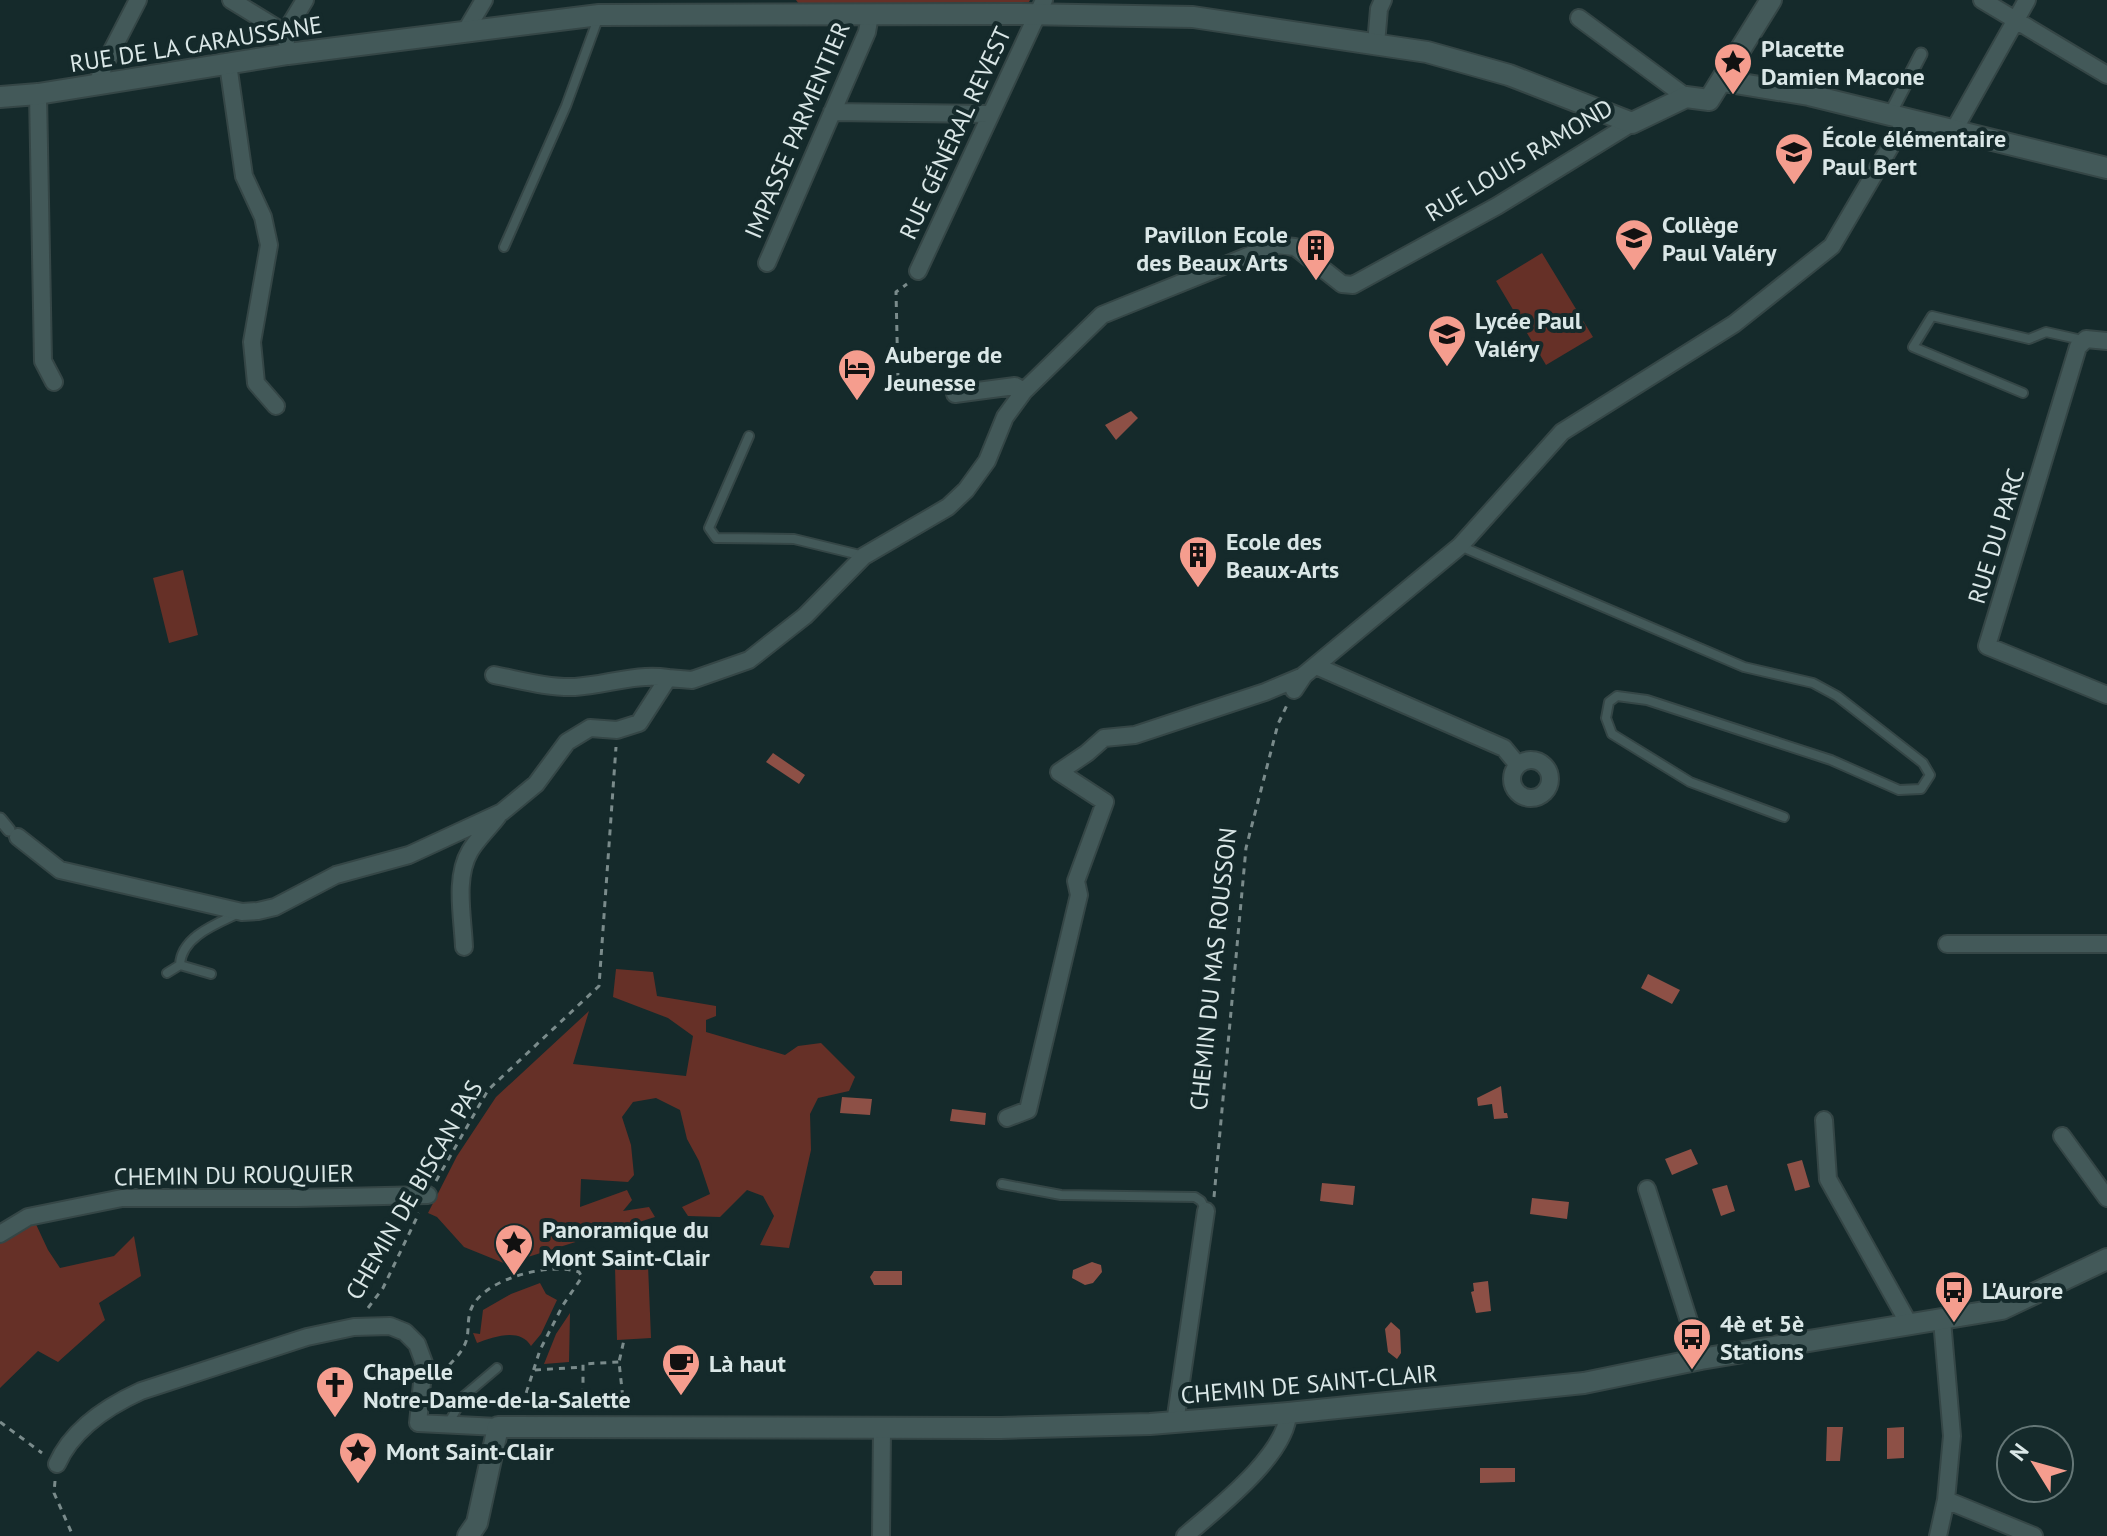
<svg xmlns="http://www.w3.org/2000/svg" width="2107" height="1536" viewBox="0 0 2107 1536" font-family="'PT Sans',sans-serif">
	<rect width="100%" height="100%" fill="#152a2b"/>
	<path fill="#663027" d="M796,0h234l-1,2 -230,2z
		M1542,253l51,84 -47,28 -50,-84z
		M183,570l15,65 -29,8 -16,-65z
		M616,969l37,3 4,24 59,10v10l-10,4v12l79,23 13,-9 23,-3 34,34 -6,14 -31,7 -8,16 1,36 -22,98 -29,-3 14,-29 -11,-20 -16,-6 -27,27 -32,-1 -6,-9 28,-13 -11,-33 -12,-22 -7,-29 -24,-12 -23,4 -11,15 9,28 3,30 -6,7 -47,-3 -1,28 47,-17 5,10 -9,11 26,-4 6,10 -149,47 -42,-17 -27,-30 -9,-4 29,-57 39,-59 93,-86 -16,53 113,12 7,-40 -25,-18 -55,-21z
		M34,1220l14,30 12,18 54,-12 20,-20 7,40 -42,27 6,17 -47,42 -20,-11 -38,37v-147z
		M648,1265l3,73 -34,2 -2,-73z
		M540,1283l6,11 11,6 -16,34 -10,12c-11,-19 -38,-9 -54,-3l-4,-10 7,1 3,-24 28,-16z
		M570,1313l-1,49 -25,2 12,-30z"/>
	<path fill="#8d5046" d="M1131,411l7,7 -22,22 -11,-15z
		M773,753l32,22 -6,9 -33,-22z
		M1648,974l32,16 -8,14 -31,-16z
		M1501,1086l3,27h3l1,5 -14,1 -2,-15 -14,2 -1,-8z
		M842,1097l30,2 -2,16 -30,-2z
		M952,1109l34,4 -1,12 -35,-4z
		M1691,1149l7,15 -26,11 -7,-16z
		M1802,1160l8,27 -15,4 -8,-27z
		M1322,1183l33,3 -2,19 -33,-4z
		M1727,1185l8,26 -14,5 -9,-27z
		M1532,1198l37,4 -2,17 -37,-5z
		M1092,1262l9,3 1,7 -9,11 -8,2 -13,-7 1,-8z
		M874,1271h28v14h-28l-4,-8z
		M1488,1281l3,30 -15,2 -5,-21 3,-1 -1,-8z
		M1391,1322l9,8 1,23 -4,6 -9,-7 -3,-23z
		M1827,1427h16l-3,34h-14z
		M1904,1427v31l-17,1v-31z
		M1480,1468h35v14l-35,1z"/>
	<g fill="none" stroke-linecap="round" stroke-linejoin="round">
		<defs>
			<path id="service" d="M504,247l62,-141 33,-90
				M2023,393l-110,-46 19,-31 97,23 17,-7 36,8
				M749,436l-40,92 7,10 78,1 70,17
				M1460,546l284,121 69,16 24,13 86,67 7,12 -9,14 -22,1 -68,-30 -184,-60 -30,-4 -8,6 -3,16 6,16 78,48 94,35
				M180,965c1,-28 36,-41 57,-51
				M167,973l13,-8 31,9
				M1002,1184l59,11 134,2 6,4 5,10
				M448,1424l16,-28 33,-28"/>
			<path id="pedestrian" d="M1889,116l32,-62
				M0,819l9,11"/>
			<path id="minor" d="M231,0l54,33
				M1982,0l125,75
				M1579,18l107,79
				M465,32l19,-32
				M286,41l-1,-8 20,-33
				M1376,44l3,-35 4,-9
				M228,64l16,112 19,41 6,28 -17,97 4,41 20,23
				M97,85l6,-17 35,-68
				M38,94l5,267 11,21
				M832,112l157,2
				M1954,130l73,-130
				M767,263l100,-231 3,-17
				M918,271l126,-271
				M2107,341l-21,-2 -8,8 -91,299 120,49
				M955,394l60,-8 9,5
				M1316,666l188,82 14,17
				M494,675c26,5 54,13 81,12 32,-2 61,-14 93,-9
				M1294,690l10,-15 156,-129 102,-114 172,-108 98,-78 74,-126
				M1512 779a19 19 0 1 1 38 0a19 19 0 1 1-38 0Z
				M18,837l42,33 182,42 16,-1 17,-4 61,-32 73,-20 93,-43 34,-28 31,-42 23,-14 27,2 22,-7 29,-45 24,2 57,-20 56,-44 59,-60 84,-49 18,-17 21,-29 18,-44 19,-26 78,-76 173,-70 20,2 47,37 11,1 144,-79 135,-83
				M1947,944h160
				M464,947c-1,-29 -10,-69 6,-96 7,-12 19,-23 28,-35
				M1007,1118l21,-8 51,-215 -3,-14 29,-79 -46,-30 28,-19 17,-15 31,-3 130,-43 38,-16
				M1824,1120l4,59 81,145
				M2062,1136l45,62
				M1647,1189l54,170
				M0,1234l28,-17 94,-19h175l131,-3
				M1175,1423l31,-212
				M57,1464c15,-34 51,-58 84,-73l166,-54 47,-10 36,-1 15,6 12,12 7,19 -6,60 80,4
				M1946,1500l88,36
				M881,1536l1,-108
				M1185,1536c30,-26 102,-81 103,-123
				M1938,1536l8,-36 6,-64 -10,-116"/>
			<path id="tertiary" d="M1723,81l86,14 298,73
				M0,97l38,-3 250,-40 311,-39 423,-1 171,3 234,35 82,23 123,48 54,-26 23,3 62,-100
				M468,1536l9,-13 21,-96 503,1 149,-4 138,-11 296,-30 117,-24 301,-50 105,-50"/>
		</defs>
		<use href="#service" stroke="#354646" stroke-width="12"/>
		<use href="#pedestrian" stroke="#354646" stroke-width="15"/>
		<use href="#minor" stroke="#354646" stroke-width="20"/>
		<use href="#tertiary" stroke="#354646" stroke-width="24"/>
		<path stroke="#7a8b8b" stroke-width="3" stroke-dasharray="6 6" stroke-linecap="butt" d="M898,379l-2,-87 11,-8
			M436,1181l52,-91 111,-104 17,-239
			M1214,1197l32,-349 32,-124 9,-19
			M368,1308l15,-20 36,-75
			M535,1370l48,-3
			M441,1373c10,-10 23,-21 26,-35 2,-10 0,-21 5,-31 14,-29 79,-45 107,-35l3,5 -19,28 -23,45 -18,56
			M579,1406l4,-12v-30l36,-2
			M624,1408l-5,-46 5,-22
			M0,1422l42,31
			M55,1481l-1,12 19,43"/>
		<use href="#service" stroke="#435959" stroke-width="8"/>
		<use href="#pedestrian" stroke="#435959" stroke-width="11"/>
		<use href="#minor" stroke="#435959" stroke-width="16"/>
		<use href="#tertiary" stroke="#435959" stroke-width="20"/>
	</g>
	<defs>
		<symbol id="sight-pin" viewBox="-11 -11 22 30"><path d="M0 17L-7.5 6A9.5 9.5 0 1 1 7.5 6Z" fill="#f59d8e" stroke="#152a2b"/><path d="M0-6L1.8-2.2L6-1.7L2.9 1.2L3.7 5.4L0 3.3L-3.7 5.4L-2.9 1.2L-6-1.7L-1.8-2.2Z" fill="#111"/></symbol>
		<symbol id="school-pin" viewBox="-11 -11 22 30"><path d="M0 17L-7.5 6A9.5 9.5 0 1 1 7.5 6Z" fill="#f59d8e" stroke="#152a2b"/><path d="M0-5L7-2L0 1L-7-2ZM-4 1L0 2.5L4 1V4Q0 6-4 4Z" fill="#111"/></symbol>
		<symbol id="building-pin" viewBox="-11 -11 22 30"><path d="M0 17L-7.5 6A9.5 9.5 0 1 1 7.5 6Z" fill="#f59d8e" stroke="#152a2b"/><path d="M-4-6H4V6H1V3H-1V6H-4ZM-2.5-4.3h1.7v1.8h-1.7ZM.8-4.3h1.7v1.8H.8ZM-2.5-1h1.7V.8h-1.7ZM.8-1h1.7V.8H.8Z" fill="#111"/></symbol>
		<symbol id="hotel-pin" viewBox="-11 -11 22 30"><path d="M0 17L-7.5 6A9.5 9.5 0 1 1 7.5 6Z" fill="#f59d8e" stroke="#152a2b"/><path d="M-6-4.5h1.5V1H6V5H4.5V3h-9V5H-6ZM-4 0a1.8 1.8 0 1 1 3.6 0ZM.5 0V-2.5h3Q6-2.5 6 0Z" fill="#111"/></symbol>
		<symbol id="bus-pin" viewBox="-11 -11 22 30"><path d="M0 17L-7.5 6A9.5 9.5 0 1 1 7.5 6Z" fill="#f59d8e" stroke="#152a2b"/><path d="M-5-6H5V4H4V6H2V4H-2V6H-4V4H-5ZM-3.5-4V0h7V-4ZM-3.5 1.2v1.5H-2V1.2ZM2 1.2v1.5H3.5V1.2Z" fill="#111"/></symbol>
		<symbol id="cafe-pin" viewBox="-11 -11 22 30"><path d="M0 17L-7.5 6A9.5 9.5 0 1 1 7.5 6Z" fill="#f59d8e" stroke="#152a2b"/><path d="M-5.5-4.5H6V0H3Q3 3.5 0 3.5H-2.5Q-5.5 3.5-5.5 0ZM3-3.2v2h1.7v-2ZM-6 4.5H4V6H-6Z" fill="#111"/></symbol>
		<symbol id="church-pin" viewBox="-11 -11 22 30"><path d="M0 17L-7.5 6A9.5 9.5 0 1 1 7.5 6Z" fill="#f59d8e" stroke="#152a2b"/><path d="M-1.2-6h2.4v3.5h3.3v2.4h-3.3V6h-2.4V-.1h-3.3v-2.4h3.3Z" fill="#111"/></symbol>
	</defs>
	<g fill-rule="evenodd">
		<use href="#sight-pin" x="1711" y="40" width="44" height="60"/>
		<use href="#school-pin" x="1772" y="130" width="44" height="60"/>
		<use href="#school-pin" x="1612" y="216" width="44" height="60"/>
		<use href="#building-pin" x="1294" y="226" width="44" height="60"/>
		<use href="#school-pin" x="1425" y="312" width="44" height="60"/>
		<use href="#hotel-pin" x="835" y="346" width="44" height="60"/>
		<use href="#building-pin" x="1176" y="533" width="44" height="60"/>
		<use href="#sight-pin" x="492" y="1221" width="44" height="60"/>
		<use href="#bus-pin" x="1932" y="1268" width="44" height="60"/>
		<use href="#bus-pin" x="1670" y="1315" width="44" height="60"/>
		<use href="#cafe-pin" x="659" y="1341" width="44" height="60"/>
		<use href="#church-pin" x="313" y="1363" width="44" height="60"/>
		<use href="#sight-pin" x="336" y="1429" width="44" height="60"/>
	</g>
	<g text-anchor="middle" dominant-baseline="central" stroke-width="8" stroke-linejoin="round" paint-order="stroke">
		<g font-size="24" fill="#dae7e7" stroke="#152a2b">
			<text transform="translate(196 44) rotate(-9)">RUE DE LA CARAUSSANE</text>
			<text transform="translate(797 130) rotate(-67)">IMPASSE PARMENTIER</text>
			<text transform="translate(955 133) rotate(-65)">RUE GÉNÉRAL REVEST</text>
			<text transform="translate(1519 160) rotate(-31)">RUE LOUIS RAMOND</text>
			<text transform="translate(1996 536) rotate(-73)">RUE DU PARC</text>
			<text transform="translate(1213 969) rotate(-84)">CHEMIN DU MAS ROUSSON</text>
			<text transform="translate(234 1175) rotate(-1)">CHEMIN DU ROUQUIER</text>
			<text transform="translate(414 1190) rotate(-60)">CHEMIN DE BISCAN PAS</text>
			<text transform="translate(1309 1384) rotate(-5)">CHEMIN DE SAINT-CLAIR</text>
		</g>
		<g font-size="24" font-weight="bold" fill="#dae7e7" stroke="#152a2b" text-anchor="start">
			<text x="1761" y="48">Placette<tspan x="1761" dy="28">Damien Macone</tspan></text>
			<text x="1822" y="138">École élémentaire<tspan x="1822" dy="28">Paul Bert</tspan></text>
			<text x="1662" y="224">Collège<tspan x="1662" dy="28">Paul Valéry</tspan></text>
			<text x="1288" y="234" text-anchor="end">Pavillon Ecole<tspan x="1288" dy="28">des Beaux Arts</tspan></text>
			<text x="1475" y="320">Lycée Paul<tspan x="1475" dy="28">Valéry</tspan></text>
			<text x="885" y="354">Auberge de<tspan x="885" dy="28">Jeunesse</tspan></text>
			<text x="1226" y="541">Ecole des<tspan x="1226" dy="28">Beaux-Arts</tspan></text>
			<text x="542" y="1229">Panoramique du<tspan x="542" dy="28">Mont Saint-Clair</tspan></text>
			<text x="1982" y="1290">L'Aurore</text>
			<text x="1720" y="1323">4è et 5è<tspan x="1720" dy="28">Stations</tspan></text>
			<text x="709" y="1363">Là haut</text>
			<text x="363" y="1371">Chapelle<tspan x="363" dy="28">Notre-Dame-de-la-Salette</tspan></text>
			<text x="386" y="1451">Mont Saint-Clair</text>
		</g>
	</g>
	<g transform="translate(2035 1464) rotate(307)"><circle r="38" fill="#152a2b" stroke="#647676" stroke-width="2"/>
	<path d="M0-6L14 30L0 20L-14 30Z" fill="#f59d8e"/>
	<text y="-12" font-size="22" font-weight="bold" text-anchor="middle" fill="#dae7e7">N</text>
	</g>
</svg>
